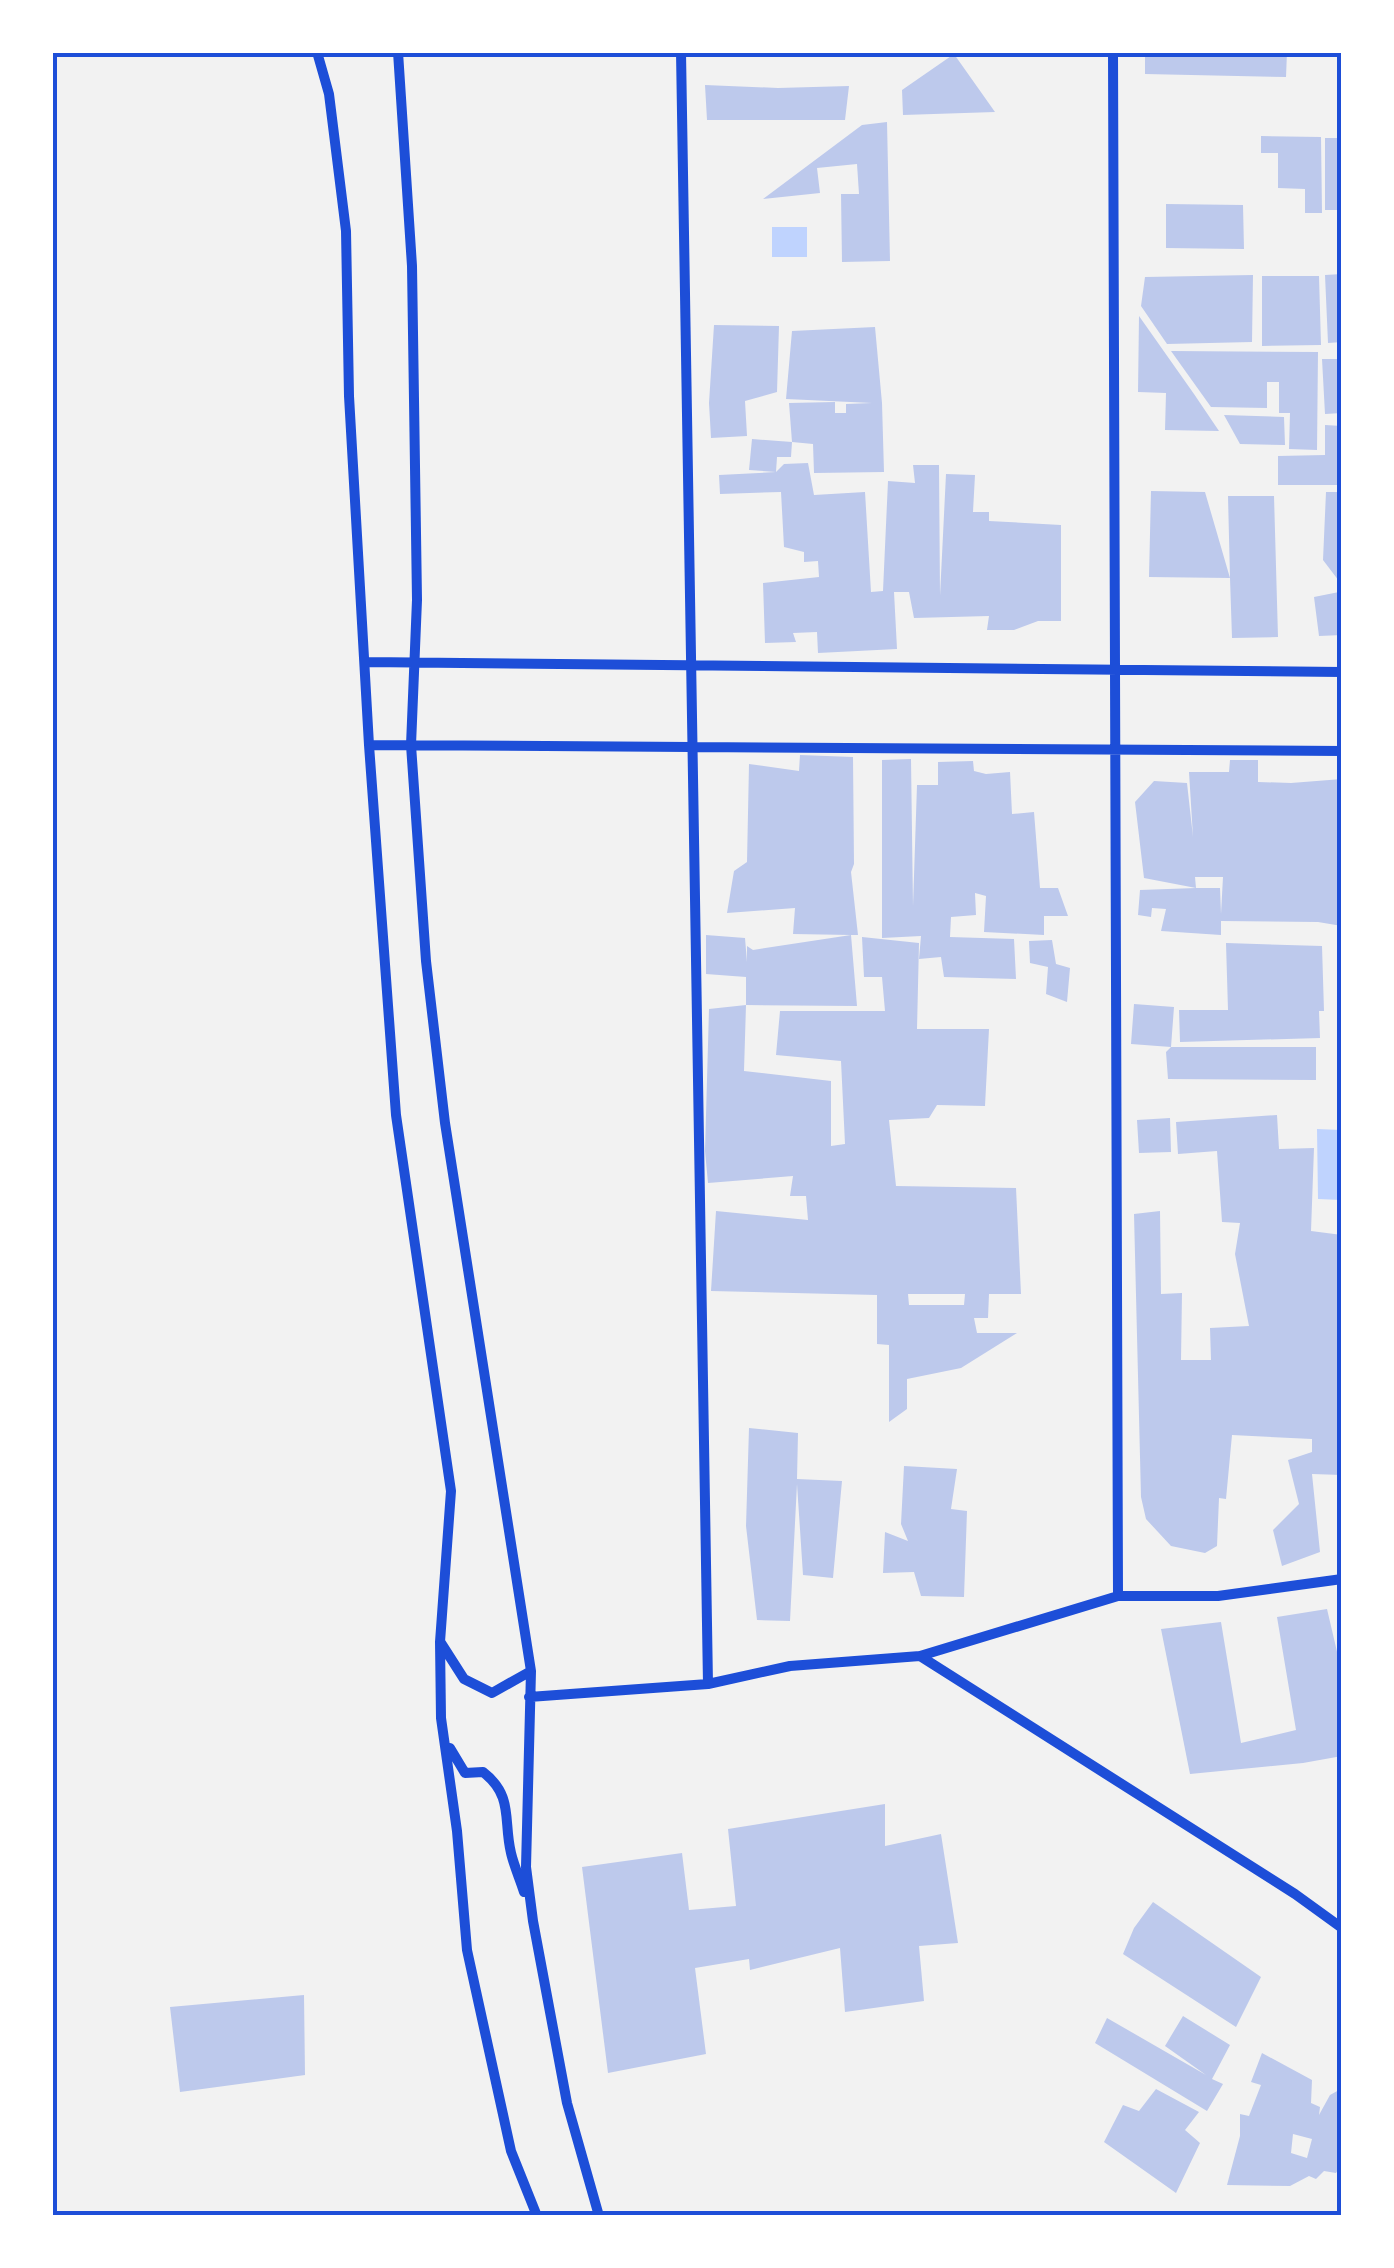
<svg xmlns="http://www.w3.org/2000/svg" width="1394" height="2268" font-family="Raleway,sans-serif">
<style>
.water{fill:#bfd3fe}
.building{fill:#bdc9ec;fill-rule:evenodd}
.lines{fill:none;stroke-linecap:round;stroke-linejoin:round}
.minor{stroke:#1d4ed8;stroke-width:10}
.neatline{fill:none;stroke:#1d4ed8;stroke-width:4}
</style>
<rect width="100%" height="100%" fill="#f2f2f2"/>
<path class="water" d="M772,227H807V257H772Z
M1317,1129L1341,1130V1200L1318,1199Z"/>
<path class="building" d="M1145,52H1287L1286,77L1145,74Z
M954,54L995,112L903,115L902,90Z
M705,85L778,88L849,86L845,120H707Z
M887,122L890,261L842,262L841,194H859L857,164L817,168L820,193L763,199L862,125Z
M1261,136L1321,137L1322,213H1305V189L1278,188V153H1261Z
M1325,138H1342V210H1325Z
M1166,204L1243,205L1244,249L1166,248Z
M1342,274V342L1328,343L1325,275Z
M1253,275L1252,342L1167,344L1141,306L1145,277Z
M1262,276H1319L1321,345L1262,346Z
M1139,316L1194,394L1219,431L1165,430L1166,393L1138,392Z
M714,325L779,326L777,392L745,401L747,436L711,438L709,403Z
M875,327L882,403L884,472L814,473L813,444L792,442L789,403L835,402V413H846V404L872,403L786,399L792,331Z
M1171,351L1318,352L1317,450L1289,449L1290,413H1279V382H1267V408L1211,407Z
M1322,359H1342V413L1325,414Z
M1224,415L1284,417L1285,445L1240,444Z
M1325,425L1342,426V485H1278V456L1325,455Z
M752,439L792,442L791,457H777L776,472L749,470Z
M808,463L814,495L865,492L871,592L883,591L888,481L915,483L913,465H939L940,596L946,474L975,475L973,512H989V521L1061,525V621H1038L1014,630H987L989,616L914,618L909,592H894L897,649L818,653L817,632L793,633L796,642L765,643L763,583L819,577L818,561L804,562V552L784,547L781,492L720,494L719,475L776,472L784,464Z
M1151,491L1205,492L1230,578L1228,496H1274L1278,637L1232,638L1230,578L1149,577Z
M1326,492H1342V585L1323,560Z
M1339,592L1342,635L1319,636L1314,597Z
M800,755L853,757L854,864L851,872L858,935H851L857,1006L746,1005L744,1071L831,1081V1146L845,1144L841,1061L776,1055L780,1011H885L882,977H864L862,937L919,943L917,1029H989L985,1106L937,1105L929,1118L889,1120L896,1186L1016,1188L1021,1294H989L988,1318H974L977,1333H1017L961,1368L907,1379V1409L889,1422V1345L877,1344V1295L711,1291L716,1211L808,1220L806,1196H790L793,1176L708,1183L705,1151L709,1009L746,1005V977L706,974V935L745,938L747,962V946L753,950L851,935L793,934L795,908L727,913L734,871L747,862L749,764L799,771ZM908,1294H965L964,1305H909Z
M911,759L913,906L917,785H938V762L973,761L974,771L986,774L1010,772L1012,814L1034,812L1040,888H1058L1068,916H1044V935L984,932L986,896L975,893L976,915L951,917L950,937L1014,939L1016,979L944,977L941,957L919,959L921,936L882,938V760Z
M1230,760H1258V782L1291,783L1342,779V926L1318,922L1221,921V935L1161,931L1166,909L1152,908L1151,917L1138,915L1140,890L1196,888L1144,878L1135,802L1154,781L1187,783L1193,837L1189,772H1229ZM1195,877H1223L1221,914L1220,888H1196Z
M1052,940L1056,964L1070,968L1067,1002L1046,994L1048,967L1030,963L1029,941Z
M1226,943L1322,946L1324,1011H1319L1320,1038L1180,1042L1179,1010H1228Z
M1134,1004L1174,1007L1171,1047L1131,1044Z
M1171,1047H1316V1080L1168,1079L1166,1052Z
M1277,1115L1279,1149L1314,1148L1311,1231L1342,1235V1475L1312,1474L1320,1552L1282,1566L1273,1530L1299,1504L1288,1460L1312,1452V1439L1232,1435L1226,1499L1219,1498L1217,1546L1205,1553L1171,1546L1146,1519L1141,1497L1134,1214L1160,1211L1161,1294L1182,1293L1181,1360H1211L1210,1328L1249,1326L1235,1254L1240,1223L1222,1222L1217,1151L1178,1154L1176,1122Z
M1170,1118L1171,1152L1139,1153L1137,1120Z
M749,1428L798,1433L797,1479L842,1481L833,1578L803,1575L797,1484L790,1621L757,1620L746,1526Z
M904,1466L957,1469L951,1509L967,1511L964,1597L921,1596L914,1572L883,1573L885,1532L908,1541L901,1524Z
M1327,1609L1342,1673V1756L1303,1763L1190,1774L1161,1629L1221,1622L1241,1743L1296,1730L1277,1617Z
M885,1804V1846L941,1834L958,1943L919,1946L924,2001L845,2012L840,1948L750,1970L749,1959L695,1968L706,2054L608,2073L582,1867L682,1853L689,1910L736,1906L728,1829Z
M1153,1902L1261,1977L1236,2027L1123,1954L1134,1928Z
M304,1995L305,2075L180,2092L170,2007Z
M1183,2016L1230,2045L1212,2079L1223,2084L1207,2111L1095,2043L1107,2018L1206,2075L1165,2046Z
M1262,2053L1312,2080L1311,2103L1320,2107L1319,2115L1330,2095L1339,2090L1342,2092V2163L1336,2173L1324,2171L1316,2179L1309,2176L1290,2186L1227,2185L1240,2136V2114L1249,2116L1261,2085L1251,2082ZM1293,2134L1312,2139L1307,2158L1291,2153Z
M1156,2089L1199,2112L1185,2130L1200,2143L1176,2193L1104,2142L1123,2105L1139,2111Z"/>
<g class="lines">
<path class="minor" d="M317,52L329,94L346,231L349,396L369,745L396,1115L451,1491L440,1642L441,1718L457,1831L467,1950L511,2151L537,2216
M398,52L412,266L417,600L411,745L426,961L445,1123L531,1671L526,1867L533,1921L567,2103L599,2216
M681,52L708,1684
M1113,52L1118,1596
M366,662L1342,672
M369,745L1342,751
M441,1643L464,1679L492,1693L531,1671
M920,1656L1295,1894L1342,1928
M529,1697L708,1684L790,1666L920,1656L1118,1596H1218L1342,1579
M450,1748L465,1773L483,1772C514,1796 503,1820 511,1853C514,1866 520,1879 524,1892"/>
</g>
<rect width="1394" height="2268" fill="none" stroke="#ffffff" stroke-width="110"/>
<rect x="55" y="55" width="1284" height="2158" class="neatline"/>
</svg>
